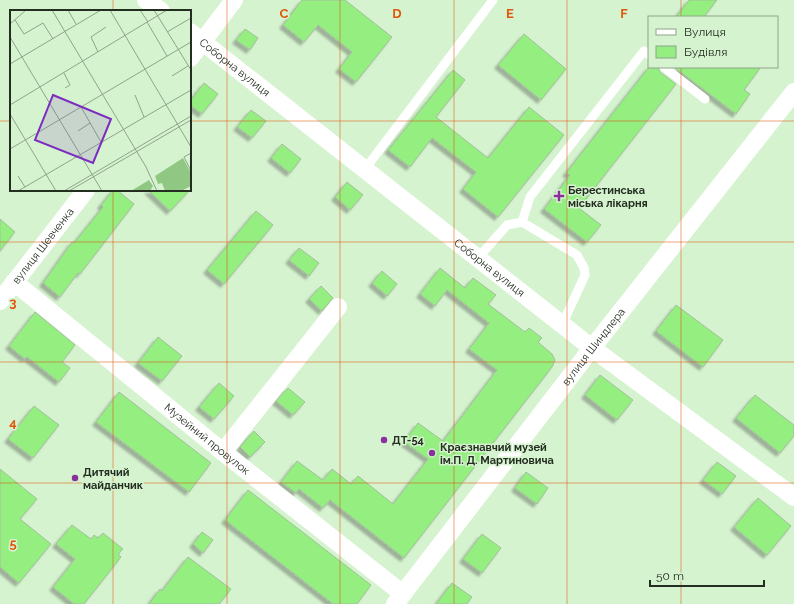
<svg xmlns="http://www.w3.org/2000/svg" width="794" height="604" font-family="Raleway,sans-serif">
<style>
.building{fill:#94ee80;stroke:#a3be9d;filter:url(#shadow)}
.lines{fill:none;stroke-linecap:round;stroke-linejoin:round}
.lane{stroke:#fff;stroke-width:9}
.street{stroke:#fff;stroke-width:18}
.grid{fill:none;stroke:#de570d;stroke-width:1;stroke-opacity:0.55}
.poi-dot{fill:#89309c;stroke:#d6f3d0;stroke-width:1.5}
.labels{text-anchor:middle;stroke-width:3;stroke-linejoin:round;paint-order:stroke}
.street-label{font-size:11px;fill:#232d20;stroke:#d6f3d0}
.poi-label{font-size:11px;font-weight:bold;fill:#232d20;stroke:#d6f3d0;text-anchor:start}
.inset-road{fill:none;stroke:#8ea48a;stroke-width:1}
.view{fill:#7b2cbf;fill-opacity:0.15;stroke:#7b2cbf;stroke-width:2}
.inset-edge{fill:none;stroke:#232d20;stroke-width:2}
.grid-label{font-size:13px;text-anchor:middle;font-weight:bold;fill:#de570d;stroke:#d6f3d0;stroke-width:3;stroke-linejoin:round;paint-order:stroke}
</style>
<defs>
<filter id="shadow"><feDropShadow dx="-3.5" dy="3.5" stdDeviation="1" flood-color="#0004"/></filter>
</defs>
<rect width="100%" height="100%" fill="#d6f3d0"/>
<path class="building" d="M302,0H345L392,37L356,82L339,69L352,52L318,25L304,42L283,25Z
M689,0H717L704,17H676Z
M245,29L258,38L250,50L236,40Z
M524,34L566,69L541,100L498,65Z
M649,67H658L660,72L676,84L579,208L601,225L587,242L544,209L570,175L566,173Z
M674,67H761L744,90L750,94L736,114Z
M453,70L465,80L436,117L488,158L529,107L564,135L498,217L463,189L476,172L432,138L410,167L388,150Z
M204,83L218,94L202,114L190,105V101Z
M251,110L266,121L252,138L237,127Z
M282,144L301,159L290,173L271,158Z
M347,182L363,195L350,210L335,197Z
M113,190H117L134,204L80,274L78,273L60,297L43,283L72,242L74,243L103,207L101,205Z
M148,190H190L170,211Z
M256,211L273,225L224,284L207,270Z
M0,219L15,232L0,251Z
M299,248L319,263L309,276L289,260Z
M440,268L465,288L473,278L496,295L488,304L525,332L529,328L542,338L538,342L552,354L555,360L552,367L404,558L330,500L323,508L299,489L296,493L281,482L297,461L323,480L332,469L351,484L358,476L393,504L428,459L404,442L418,423L443,441L497,370L469,349L489,323L447,290L435,306L420,294Z
M382,271L397,284L387,296L372,283Z
M321,286L333,298L322,311L309,299Z
M676,305L723,340L703,367L656,331Z
M35,312L75,345L62,362L70,368L59,382L27,357L25,359L9,346Z
M158,337L182,356L162,381L138,363Z
M600,375L633,400L617,420L585,395Z
M219,383L234,396L214,419L199,407Z
M288,388L305,402L293,415L276,401Z
M119,392L211,463L189,492L96,422Z
M755,395L794,425V436L780,453L736,418Z
M34,406L59,425L33,458L8,439Z
M254,431L265,442L250,457L240,447Z
M717,462L736,476L722,494L703,480Z
M0,469L37,499L20,519L51,544L19,583L0,567Z
M526,472L548,488L537,504L515,488Z
M248,490L371,585L357,604H333L225,520Z
M758,498L791,526L767,555L734,527Z
M72,525L91,539L94,535L98,538L103,533L123,549L118,554L121,557L84,604H74L53,587L75,559L56,544Z
M202,532L213,540L203,553L193,544Z
M482,534L501,548L482,573L463,559Z
M188,557L231,589L219,604H149L160,589L162,591Z
M452,583L472,597L467,604H436Z"/>
<g class="lines">
<path class="lane" d="M664,67L705,99
M365,169L493,0
M522,222L530,197L644,51L649,55
M478,258L507,225L522,222L577,255L584,268L585,275L562,325"/>
<g class="street">
<path d="M146,0L161,11"/>
<path id="s1" d="M190,32L592,348L794,497"/>
<path d="M190,58L234,0"/>
<path id="s2" d="M14,282L223,452L403,594"/>
<path id="s3" d="M0,301L86,190"/>
<path d="M223,452L338,307"/>
<path id="s4" d="M395,604L592,348L794,92"/>
</g>
</g>
<path class="grid" d="M113,0V11M227,0V604M340,0V604M454,0V604M567,0V604M681,0V17M681,67V604M0,121H11M190,121H794M113,190V604M0,242H794M0,362H794M0,483H794"/>
<g class="poi-dot">
<path d="M557 190h4v4h4v4h-4v4h-4v-4h-4v-4h4z"/>
<circle cx="384" cy="440" r="4"/>
<circle cx="432" cy="453" r="4"/>
<circle cx="75" cy="478" r="4"/>
</g>
<g class="labels">
<g class="street-label">
<text dy="4" stroke="none"><textPath href="#s1" startOffset="57">Соборна вулиця</textPath></text>
<text dy="4" stroke="none"><textPath href="#s3" startOffset="70">вулиця Шевченка</textPath></text>
<text dy="4" stroke="none"><textPath href="#s1" startOffset="381">Соборна вулиця</textPath></text>
<text dy="4" stroke="none"><textPath href="#s4" startOffset="325">вулиця Шиндлера</textPath></text>
<text dy="4" stroke="none"><textPath href="#s2" startOffset="249">Музейний провулок</textPath></text>
</g>
<g class="poi-label">
<text x="568" y="194">Берестинська<tspan x="568" dy="13">міська лікарня</tspan></text>
<text x="392" y="444">ДТ-54</text>
<text x="440" y="451">Краєзнавчий музей<tspan x="440" dy="13">ім.П. Д. Мартиновича</tspan></text>
<text x="83" y="476">Дитячий<tspan x="83" dy="13">майданчик</tspan></text>
</g>
</g>
<g transform="translate(10 10)">
<rect width="181" height="181" fill="#d6f3d0"/>
<path d="M173,148L181,163V176L171,181H155L152,173L148,174L145,166ZM139,170L143,176L140,181H121Z" fill="#90c883"/>
<path class="inset-road" d="M42,0L136,157L147,181M58,0L66,14M100,0L181,137M130,0L138,12M144,0L181,60M5,10L14,24L33,13L43,29M137,12L157,46M0,14L16,0M157,22L181,8M0,27L92,181M88,42L81,27L96,17M0,54L91,0M54,63L60,75L55,78M162,66L178,56M125,85L134,107M0,95L157,0M71,97L91,132M0,104L46,181M68,121L80,113M0,139L181,32M181,143L174,147L181,161M8,166L15,177M8,181L181,80M54,181L181,106M59,181L181,110"/>
<path class="view" d="M43,85L101,109L83,153L25,130Z"/>
<rect width="181" height="181" class="inset-edge"/>
</g>
<g class="grid-label">
<text x="284" y="18">C</text>
<text x="397" y="18">D</text>
<text x="510" y="18">E</text>
<text x="624" y="18">F</text>
<text x="13" y="307">3</text>
<text x="13" y="427">4</text>
<text x="13" y="548">5</text>
</g>
<rect x="648" y="16" width="130" height="52" fill="#d6f3d0" stroke="#8ea48a"/>
<rect x="656" y="29" width="20" height="6" fill="#ffffff" stroke="#8ea48a"/>
<text x="684" y="36" font-size="12" fill="#232d20">Вулиця</text>
<rect x="656" y="46" width="20" height="12" fill="#94ee80" stroke="#8ea48a"/>
<text x="684" y="56" font-size="12" fill="#232d20">Будівля</text>
<path d="M650 580v6h114v-6" fill="none" stroke="#232d20" stroke-width="2"/>
<text x="656" y="580" font-size="12" fill="#232d20" stroke="#d6f3d0" stroke-width="3" paint-order="stroke">50 m</text>
</svg>
